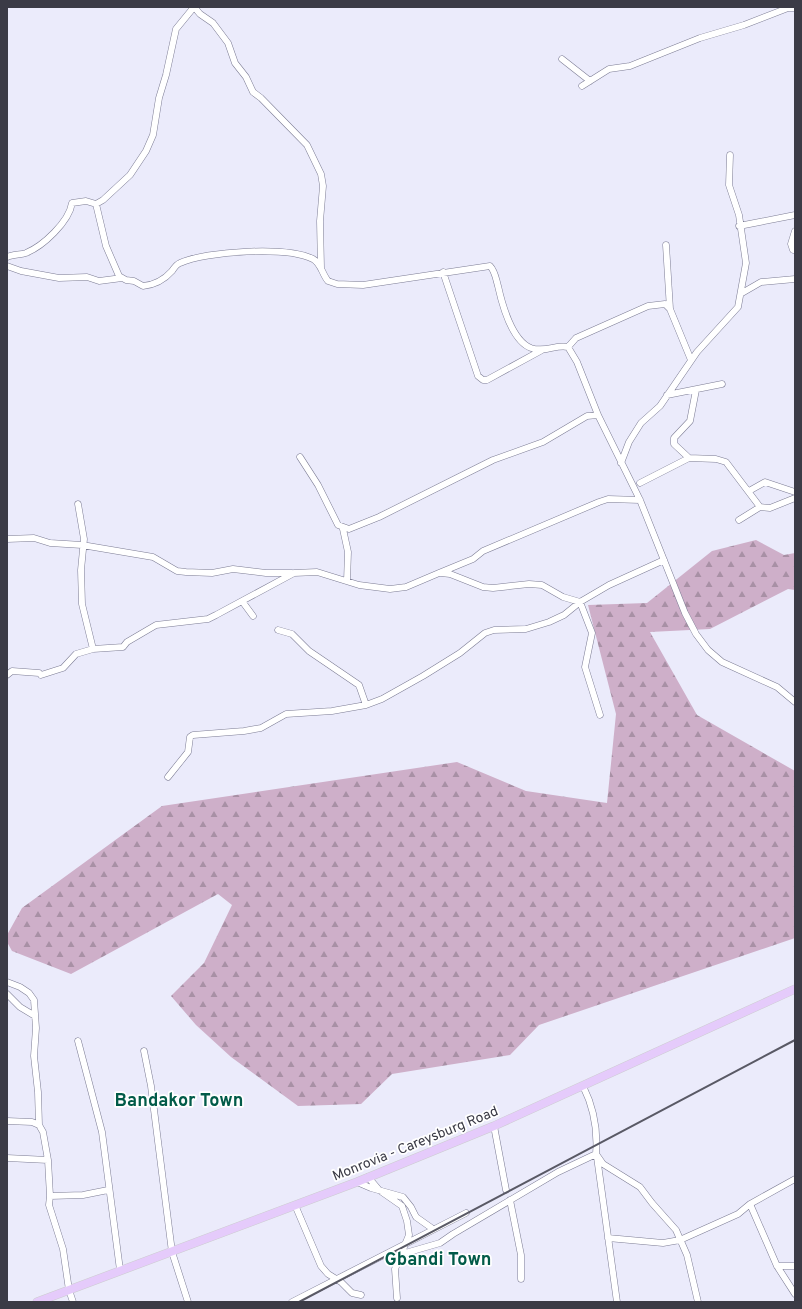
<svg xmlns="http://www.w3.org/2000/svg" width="802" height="1309" font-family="Overpass,sans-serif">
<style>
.forest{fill:url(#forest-firs)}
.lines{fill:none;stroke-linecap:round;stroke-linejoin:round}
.minor-casing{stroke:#7c7c94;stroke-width:7}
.major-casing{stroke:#cccccf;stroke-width:9}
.minor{stroke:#fff;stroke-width:6}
.major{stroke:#e5cbfb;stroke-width:8}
.rail{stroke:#595965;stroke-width:2}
.labels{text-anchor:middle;stroke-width:3.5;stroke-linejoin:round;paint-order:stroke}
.street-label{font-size:14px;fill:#3b3b46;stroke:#fff}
.district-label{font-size:18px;font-weight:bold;fill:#025b49;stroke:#fff}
</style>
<defs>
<pattern id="forest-firs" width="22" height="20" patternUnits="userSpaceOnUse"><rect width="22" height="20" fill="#ceafc9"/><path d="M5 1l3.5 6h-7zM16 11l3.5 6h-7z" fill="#a890a5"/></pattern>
</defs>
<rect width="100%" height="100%" fill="#ebebfb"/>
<path class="forest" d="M756,540L784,555L795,553V590L788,589L710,629L650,632L697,715L795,771V938L539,1025L510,1055L392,1074L361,1104L298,1106L231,1057L196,1025L171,996L204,963L232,905L218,894L71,974L12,951L7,942V935L22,908L162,806L457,762L526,791L607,803L616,714L588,605L647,603L712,551Z"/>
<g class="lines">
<defs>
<path id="minor" d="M194,7L200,14L213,23L228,43L235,63L246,77L253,92L261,98L307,145L321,174L323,186L320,221L321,268
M562,59L590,81
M582,86L609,69L630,66L700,38L744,25L788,8H795
M96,204L106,246L119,276L126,280L134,281L143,286C154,285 164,280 172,271C174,268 177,264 180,263C206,251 287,246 313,259C321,263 322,274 328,281L337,284L363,285L490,266C495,271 496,279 498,286C502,304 512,341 531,348C546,353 556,344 568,347L577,362L598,415L640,500L685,613L696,634L708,650L722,662L777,687L795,702
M739,226L795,215
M795,231L791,244L793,250H795
M666,245L670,309L691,360
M7,257C13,254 20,255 26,253C43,246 69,222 72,203L86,201L96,204L103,200L130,175L146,151L153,135L159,98L166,75L176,29L194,7
M7,266L21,271L59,278L87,277L99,281L122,278
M443,272L478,376L483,380H487L542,350
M742,293L761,282L795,279
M568,347L576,338L648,306L665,304L670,309
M696,390L690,421L674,438V444L689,458L716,459L726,462L760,507L770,508L795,498
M667,395L722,384
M300,457L318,485L338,525L349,529L379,517L493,460L543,442L587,416L598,415
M621,463L629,442L641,423L660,406L697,352L738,307L746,263L739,215L729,185L730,155
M640,483L689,458
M749,491L765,482L795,492
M78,504L84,539L81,570L82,604L93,649
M739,520L760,507
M343,529L348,552L347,581
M7,539L34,538L50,543L82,545L153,557L177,571L186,572L212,573L233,569L266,573H292
M441,573L450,574L483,587L493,588L529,584L542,585L563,597L580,602L592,633L585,667L600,715
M242,601L253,616
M278,630L292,634L309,651L359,685L366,705
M7,675L12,671L39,673
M41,675L63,668L76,654L93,649L123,647L127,642L156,625L208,619L216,615L294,573L317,572L359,585L390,589L406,587L439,573L473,559L483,551L599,502L608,499L640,500
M168,777L188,752L190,737L193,735L244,731L261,728L286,714L332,711L366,705L382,699L423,676L460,653L485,633L494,630L526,629L549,622L564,615L580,602L609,585L664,560
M7,982L20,987L29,993L34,1000L36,1028L34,1056L38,1092L39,1125
M7,994L20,1007L35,1016
M78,1041L102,1132L120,1270
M144,1051L151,1086L172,1252L188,1302
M7,1121L32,1122L39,1125L43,1132L48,1160L50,1196L49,1205L63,1249L69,1290L73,1302
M494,1126L506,1190
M596,1154L603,1164L640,1187L652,1203L676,1230L687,1255L698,1302
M597,1157L617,1302
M7,1158L48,1160
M368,1177L379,1190L402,1206L407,1221L409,1235L395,1269L397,1298
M357,1182L371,1188L403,1197L411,1207L416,1217L433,1229
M50,1196L83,1195L108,1190
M510,1200L521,1255V1279
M750,1204L777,1266L795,1294
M295,1205L321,1266L328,1274L341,1282L352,1293L361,1295
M608,1238L663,1243L680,1240L738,1214L750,1204L795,1179
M402,1254L440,1243L453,1234L558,1172L596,1154C598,1129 594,1108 583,1086
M777,1266H795
M292,1302L466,1213"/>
<path id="major" d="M37,1302L357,1182L494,1126L795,989"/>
</defs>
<use href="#minor" class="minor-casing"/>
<use href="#major" class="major-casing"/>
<use href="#minor" class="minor"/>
<use href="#major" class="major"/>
<path class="rail" d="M299,1302L795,1040"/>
</g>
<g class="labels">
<g class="street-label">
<text transform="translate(415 1143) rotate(-22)" y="5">Monrovia - Careysburg Road</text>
</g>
<g class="district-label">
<text x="179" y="1106">Bandakor Town</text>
<text x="438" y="1265">Gbandi Town</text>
</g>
</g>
<rect width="802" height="1309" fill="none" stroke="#3b3b46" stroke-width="16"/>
</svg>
